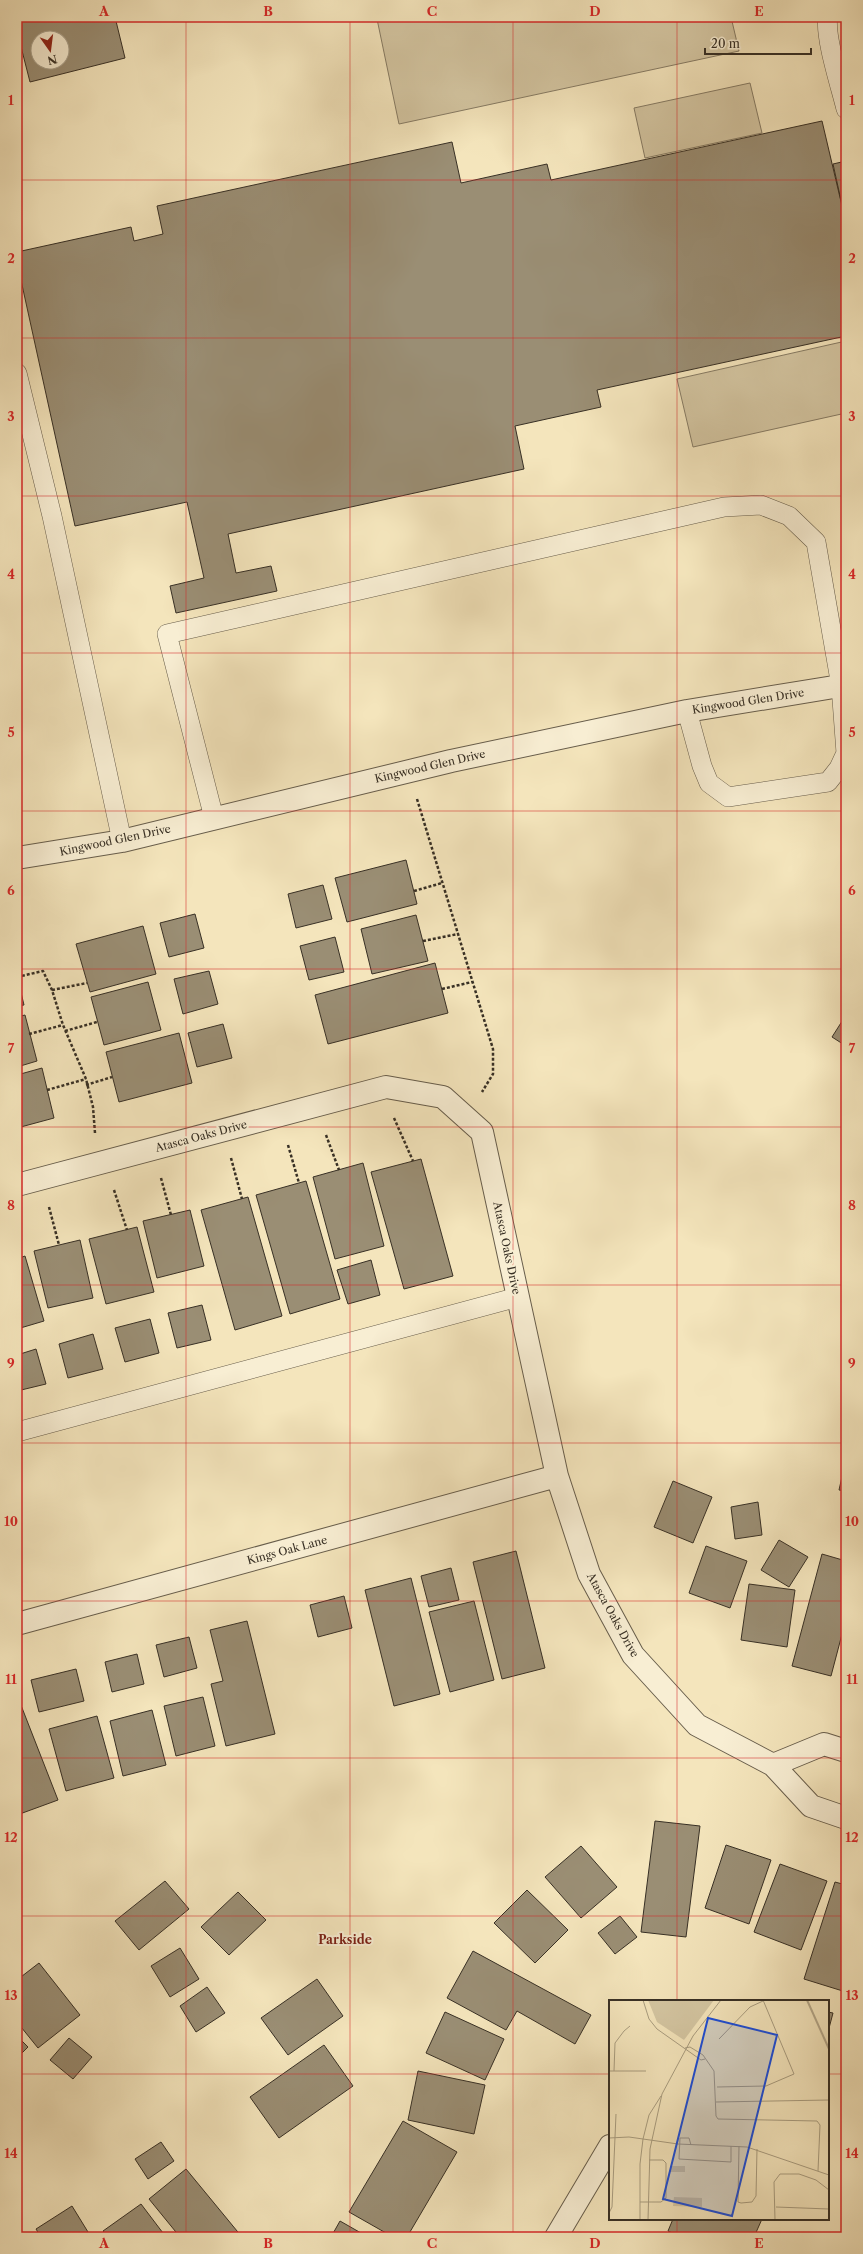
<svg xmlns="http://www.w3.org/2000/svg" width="863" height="2254" font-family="'Libre Caslon Text',serif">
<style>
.green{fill:#d4c6a2;stroke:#867b64}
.building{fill:#9a8e74;stroke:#383025;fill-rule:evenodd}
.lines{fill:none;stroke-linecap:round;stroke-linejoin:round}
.service-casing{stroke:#675d4b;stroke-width:20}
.minor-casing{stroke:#675d4b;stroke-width:24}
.path{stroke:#383025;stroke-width:2.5;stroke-dasharray:3 2;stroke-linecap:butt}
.service{stroke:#f8eed3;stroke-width:19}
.minor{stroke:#f8eed3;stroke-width:22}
.grid{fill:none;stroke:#d62828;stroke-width:1;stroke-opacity:0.55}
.labels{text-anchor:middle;stroke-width:4;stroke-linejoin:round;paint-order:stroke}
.street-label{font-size:11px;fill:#383025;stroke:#f8eed3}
.neighbourhood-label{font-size:12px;font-weight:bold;fill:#7a1f14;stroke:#f8eed3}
.inset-river{fill:none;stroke:#b4a789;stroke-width:2}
.inset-road{fill:none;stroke:#a99d80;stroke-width:1}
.view{fill:#1d4ed8;fill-opacity:0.15;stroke:#1d4ed8;stroke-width:2}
.inset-edge{fill:none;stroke:#383025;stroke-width:2}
.neatline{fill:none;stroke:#d62828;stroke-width:1.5}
.grid-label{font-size:13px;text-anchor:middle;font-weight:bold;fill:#d62828}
</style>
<rect width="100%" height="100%" fill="#f4e5bc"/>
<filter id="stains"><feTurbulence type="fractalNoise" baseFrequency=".005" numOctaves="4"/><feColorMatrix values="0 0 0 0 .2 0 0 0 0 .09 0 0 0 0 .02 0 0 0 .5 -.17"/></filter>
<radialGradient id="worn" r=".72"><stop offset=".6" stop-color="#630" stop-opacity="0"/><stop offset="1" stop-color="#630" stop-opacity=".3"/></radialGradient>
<path class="green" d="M385,17H731L739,51L399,124L377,19Z
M750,83L762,133L645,158L634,108Z
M846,341V413L693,447L677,379Z"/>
<path class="building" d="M17,17H115L125,58L30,82L17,31ZM38,38H62V62H38Z
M822,121L846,223V336L597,390L601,407L515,426L524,469L228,534L236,573L271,566L277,591L176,613L170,586L204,578L187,502L75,526L17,262V252L131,227L134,241L163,234L157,206L452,142L461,183L547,164L551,180Z
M846,161V223L833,164Z
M406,860L417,904L347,922L335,878Z
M323,885L332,919L296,928L288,894Z
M195,914L204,948L169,957L160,923Z
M416,915L428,961L372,974L361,929Z
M143,926L156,974L90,992L76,944Z
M335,937L344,972L309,980L300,946Z
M435,963L448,1013L328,1044L315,995Z
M209,971L218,1004L183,1014L174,979Z
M17,976L24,1005L17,1006Z
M148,982L161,1030L104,1045L91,997Z
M25,1015L37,1061L17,1067V1017Z
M846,1015V1046L832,1037Z
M223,1024L232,1058L197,1067L188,1033Z
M179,1033L192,1083L119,1102L106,1052Z
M42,1068L54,1118L17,1128V1075Z
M421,1159L453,1276L404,1289L371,1172Z
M363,1163L384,1246L335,1259L313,1177Z
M306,1181L340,1299L290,1314L256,1195Z
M248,1197L282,1316L235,1330L201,1210Z
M190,1210L204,1266L157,1278L143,1221Z
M137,1227L154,1292L106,1304L89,1239Z
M80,1240L93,1298L48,1308L34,1251Z
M25,1256L44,1321L17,1329V1259Z
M371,1260L380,1295L348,1304L337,1270Z
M202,1305L211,1340L177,1348L168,1313Z
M150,1319L159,1353L125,1362L115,1328Z
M93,1334L103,1369L68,1378L59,1344Z
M36,1349L46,1384L17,1391V1355Z
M846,1459V1491L839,1490Z
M673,1481L712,1497L693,1543L654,1527Z
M758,1502L762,1535L735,1539L731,1507Z
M779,1540L808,1557L789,1587L761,1570Z
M706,1546L747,1561L730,1608L689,1593Z
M516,1551L545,1668L502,1679L473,1562Z
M822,1554L846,1561V1619L831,1676L792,1666Z
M451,1568L459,1600L429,1607L421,1576Z
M411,1578L440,1694L394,1706L365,1590Z
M749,1584L795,1590L787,1647L741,1640Z
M344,1596L352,1628L318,1637L310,1605Z
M474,1601L494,1680L450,1692L429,1612Z
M247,1621L275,1734L226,1746L211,1684L223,1681L210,1630Z
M189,1637L197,1668L164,1677L156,1645Z
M137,1654L144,1684L112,1692L105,1662Z
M76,1669L84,1701L39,1712L31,1680Z
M17,1695L58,1800L17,1815Z
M203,1697L215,1746L176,1756L164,1706Z
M152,1710L166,1765L123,1776L110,1721Z
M97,1716L114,1778L66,1791L49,1729Z
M655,1821L700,1826L686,1937L641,1932Z
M726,1845L771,1860L749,1924L705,1908Z
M581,1846L617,1887L581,1918L545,1877Z
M780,1864L827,1881L801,1950L754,1932Z
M165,1881L189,1909L139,1950L115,1921Z
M835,1882L846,1885V1992L804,1979Z
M527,1890L568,1930L535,1963L494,1923Z
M238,1892L266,1920L229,1955L201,1927Z
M620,1916L637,1937L615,1954L598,1933Z
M180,1948L199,1979L170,1997L151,1966Z
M473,1951L591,2015L575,2044L517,2011L506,2030L447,1998Z
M39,1963L80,2015L38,2048L17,2022V1980Z
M317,1979L343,2016L288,2055L261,2018Z
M207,1987L225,2013L196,2032L180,2006Z
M445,2012L504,2039L485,2080L426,2053Z
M828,2012L833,2013L828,2032Z
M17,2036L28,2047L17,2058Z
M69,2038L92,2057L73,2079L50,2060Z
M324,2045L353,2086L279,2138L250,2097Z
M418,2071L485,2085L474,2134L408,2120Z
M403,2121L457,2152L407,2237H393L349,2212Z
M161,2142L174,2161L148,2179L135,2159Z
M186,2169L242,2237H180L149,2199Z
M141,2204L166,2237H108L103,2231Z
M72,2206L88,2232L81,2237H41L36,2229Z
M673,2219H762L754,2237H681L668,2231Z
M340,2221L368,2237H331Z"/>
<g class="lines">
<defs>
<path id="service" d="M828,17C824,36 841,88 846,109
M17,373L52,516L122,841
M214,818L167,634L724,507L761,505L789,516L816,542L841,686L846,753L839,768L828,782L728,797L709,783L702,766L687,711
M17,1432L518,1297"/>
<path id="minor" d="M17,858L122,841L451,761L687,711L846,685
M17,1185L386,1087L443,1097L482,1132L557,1476L589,1574L633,1655L697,1725L773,1765L811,1806L846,1818
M17,1624L557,1476
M773,1765L824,1744L846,1751
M556,2237L610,2146"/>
</defs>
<use href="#service" class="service-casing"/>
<use href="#minor" class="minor-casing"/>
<path class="path" d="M312,17H323
M417,799L493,1049V1074L482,1092
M414,891L442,883
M423,941L458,934
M17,977L43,971L52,990L63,1025L86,1079L93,1107L95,1133
M442,989L472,982
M52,990L87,983
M65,1031L97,1022
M29,1034L63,1025
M86,1085L112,1077
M47,1090L86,1079
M394,1118L413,1161
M326,1135L339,1170
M288,1145L299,1183
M231,1158L242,1199
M161,1178L171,1215
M114,1190L127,1230
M49,1207L59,1245"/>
<use href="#service" class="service"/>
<use href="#minor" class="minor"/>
</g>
<path class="grid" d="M186,17V2237M350,17V2237M513,17V2237M677,17V2001M17,180H846M17,338H846M17,496H846M17,653H846M17,811H846M17,969H846M17,1127H846M17,1285H846M17,1443H846M17,1601H846M17,1758H846M17,1916H846M17,2074H610M828,2074H846M677,2219V2237"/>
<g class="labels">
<g class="street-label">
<text transform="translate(748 701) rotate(-9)" y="4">Kingwood Glen Drive</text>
<text transform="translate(430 766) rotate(-13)" y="4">Kingwood Glen Drive</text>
<text transform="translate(115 840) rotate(-12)" y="4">Kingwood Glen Drive</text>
<text transform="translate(201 1136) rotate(-15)" y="4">Atasca Oaks Drive</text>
<text transform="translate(507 1248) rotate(78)" y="4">Atasca Oaks Drive</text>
<text transform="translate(287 1550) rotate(-15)" y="4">Kings Oak Lane</text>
<text transform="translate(613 1615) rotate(61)" y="4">Atasca Oaks Drive</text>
</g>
<g class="neighbourhood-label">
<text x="345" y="1944">Parkside</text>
</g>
</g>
<g transform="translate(609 2000)">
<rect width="220" height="220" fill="#f4e5bc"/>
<path d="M39,0H105L75,40L48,22ZM61,166H76V172H61ZM65,197L93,198V207L64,206Z" fill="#d4c6a2"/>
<path class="inset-river" d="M198,0L220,49"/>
<path class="inset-road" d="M34,0L40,19L48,29L92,60L96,59M110,39L141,7L154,1M76,48L81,47L94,55L105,71L107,116L109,119L208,121L211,125L209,171M0,71H37M5,71L6,43L15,31L21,26M108,87L157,86L185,74L154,0M107,102L220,100M0,138L20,137L69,144L138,147L220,175M82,145L80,138H71L70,159L122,162V146M130,146L129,202L132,203L143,202L147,196L148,149M31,202H52L57,198V163L54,160H40M167,207L220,209M0,213L3,207L7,114M31,220V164L34,139L40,115L52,96M39,220L41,149L53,94L84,36L112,0M166,220L165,182L171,174H190L207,180L220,190"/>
<path class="view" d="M99,18L168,35L123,216L54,199Z"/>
<rect width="220" height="220" class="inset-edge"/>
</g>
<rect width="863" height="2254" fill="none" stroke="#f4e5bc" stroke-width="44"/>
<g transform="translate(50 50) rotate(166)"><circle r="19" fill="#f8eed3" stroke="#aba28d"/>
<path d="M0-3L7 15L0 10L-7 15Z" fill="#8f2418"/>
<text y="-6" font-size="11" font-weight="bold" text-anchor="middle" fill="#383025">N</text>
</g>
<path d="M705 48v6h106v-6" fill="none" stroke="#383025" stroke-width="2"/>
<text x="711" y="48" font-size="12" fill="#383025" stroke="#f8eed3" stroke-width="3" paint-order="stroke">20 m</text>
<rect x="22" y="22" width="819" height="2210" class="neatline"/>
<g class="grid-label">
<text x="104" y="16">A</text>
<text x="268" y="16">B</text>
<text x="432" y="16">C</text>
<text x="595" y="16">D</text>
<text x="759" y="16">E</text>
<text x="11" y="105">1</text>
<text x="852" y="105">1</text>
<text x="11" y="263">2</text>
<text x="852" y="263">2</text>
<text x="11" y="421">3</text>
<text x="852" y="421">3</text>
<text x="11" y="579">4</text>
<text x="852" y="579">4</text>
<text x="11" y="737">5</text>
<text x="852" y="737">5</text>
<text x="11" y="895">6</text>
<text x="852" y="895">6</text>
<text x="11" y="1053">7</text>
<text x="852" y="1053">7</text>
<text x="11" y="1210">8</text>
<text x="852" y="1210">8</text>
<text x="11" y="1368">9</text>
<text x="852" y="1368">9</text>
<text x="11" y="1526">10</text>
<text x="852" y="1526">10</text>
<text x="11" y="1684">11</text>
<text x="852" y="1684">11</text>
<text x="11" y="1842">12</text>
<text x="852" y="1842">12</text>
<text x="11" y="2000">13</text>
<text x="852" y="2000">13</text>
<text x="11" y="2158">14</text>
<text x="852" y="2158">14</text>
<text x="104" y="2248">A</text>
<text x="268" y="2248">B</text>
<text x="432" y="2248">C</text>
<text x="595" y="2248">D</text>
<text x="759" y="2248">E</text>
</g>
<rect width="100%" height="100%" filter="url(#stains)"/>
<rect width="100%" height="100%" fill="url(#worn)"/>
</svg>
